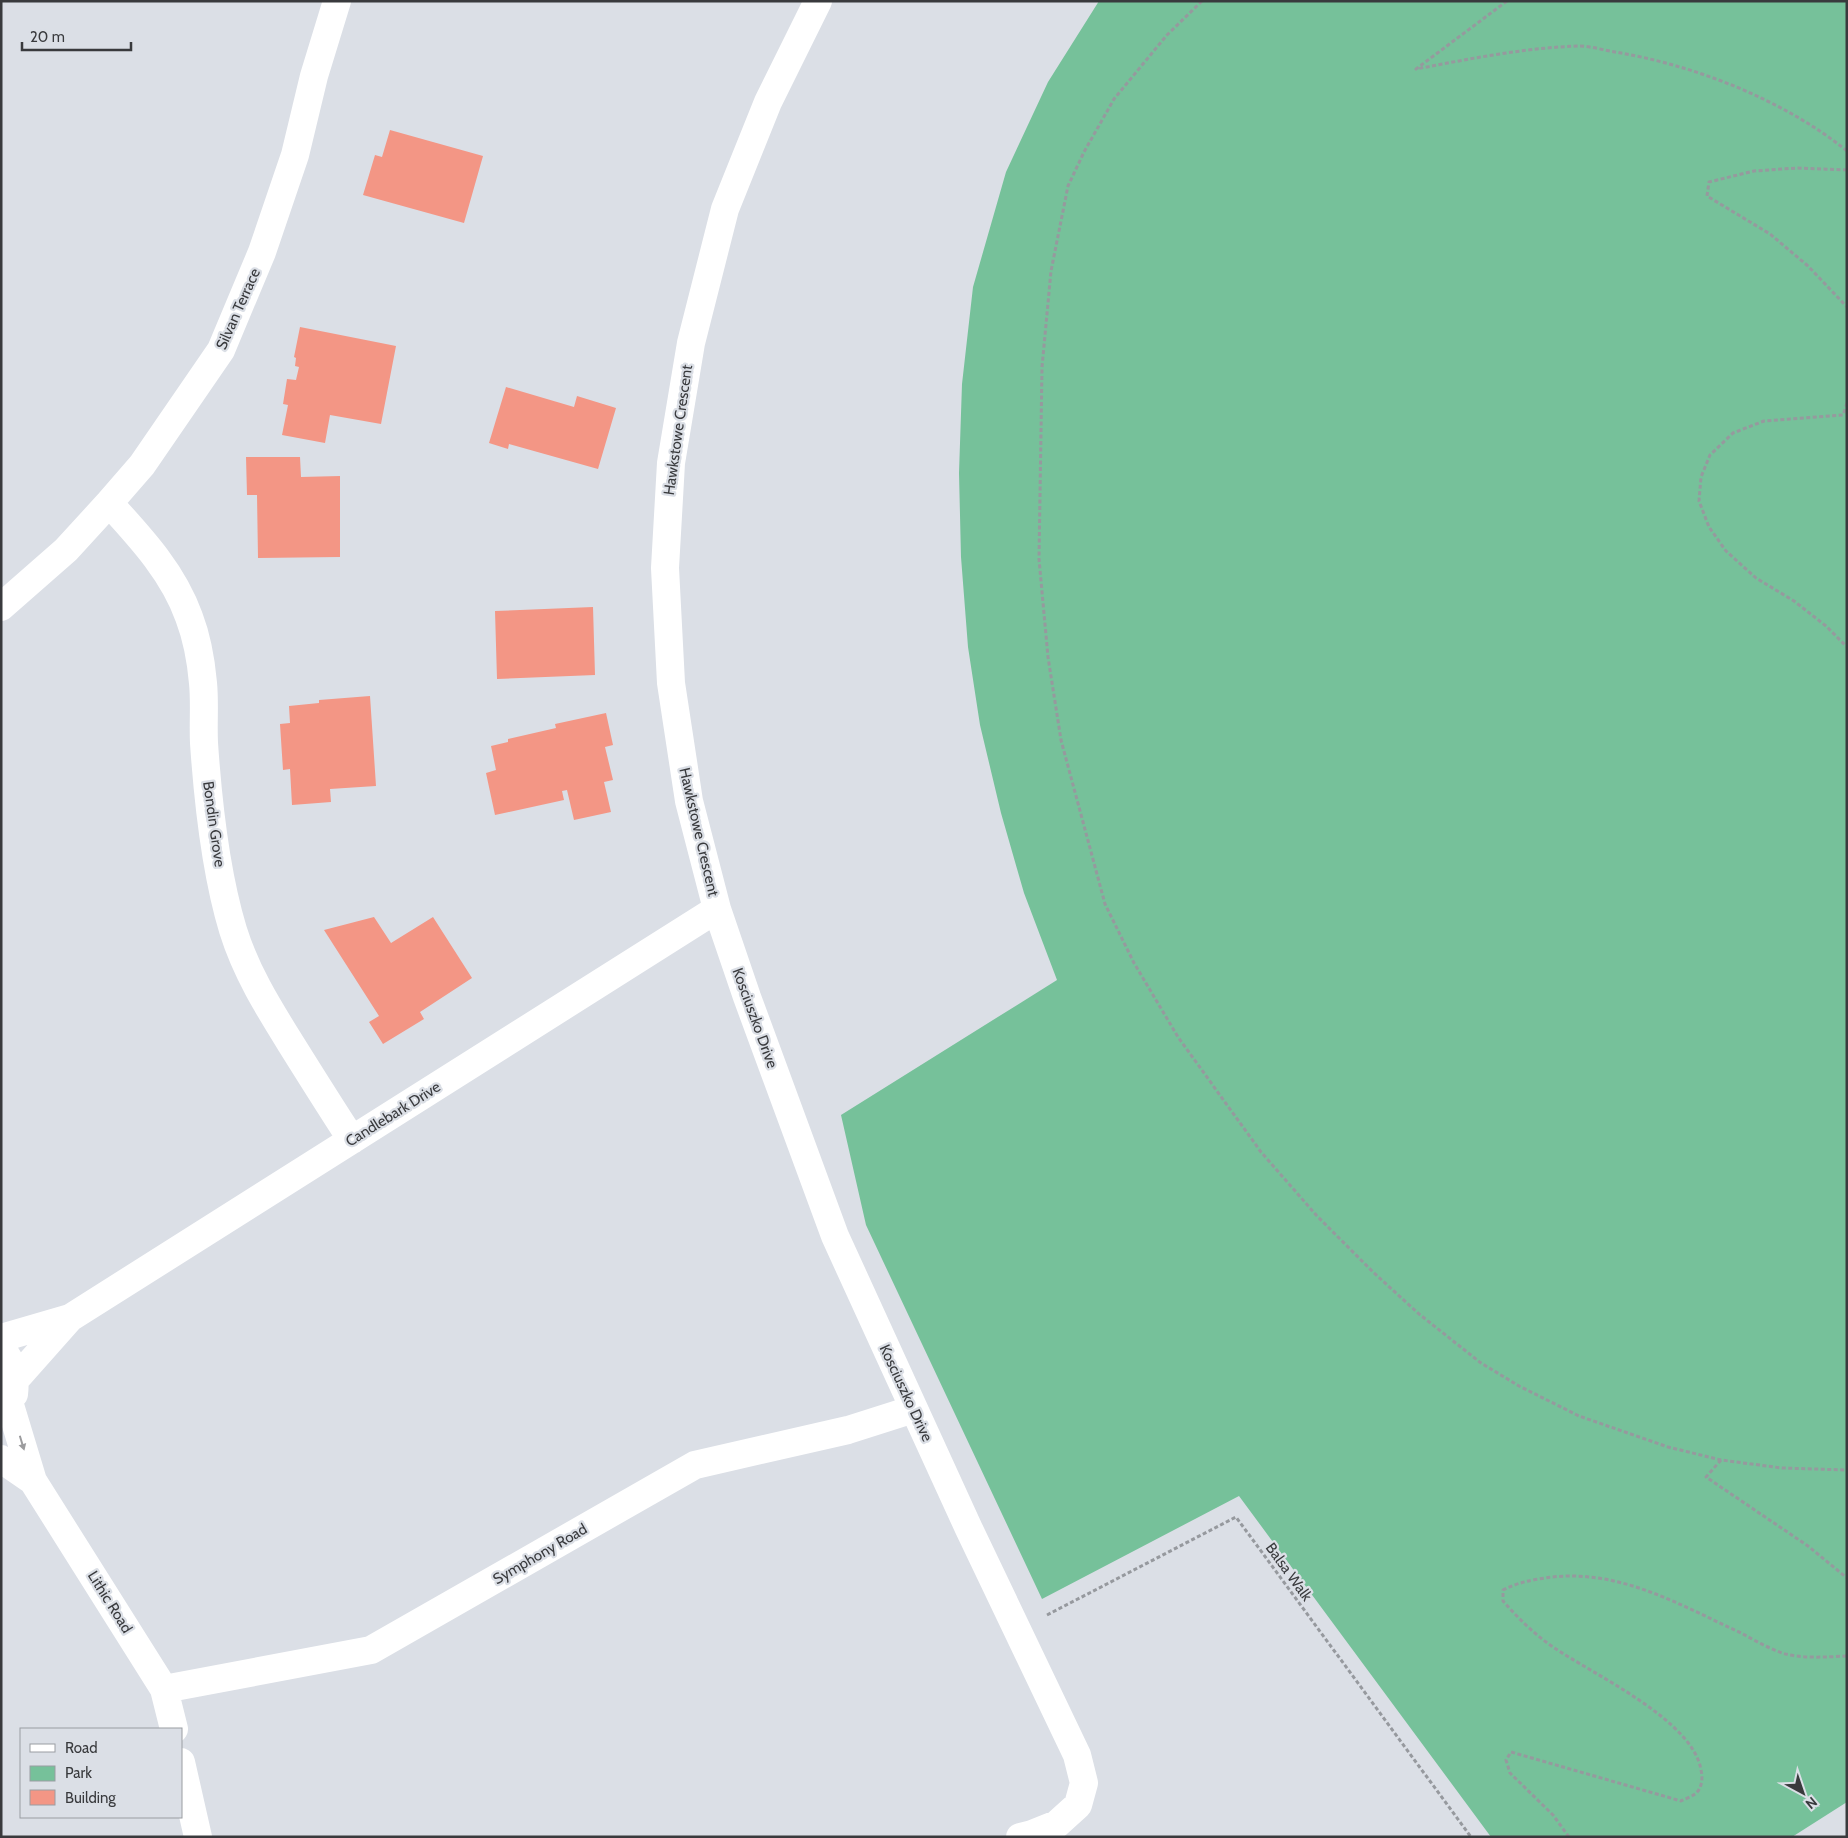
<svg xmlns="http://www.w3.org/2000/svg" width="1848" height="1838" font-family="Cabin,sans-serif">
<style>
.green{fill:#76c19a}
.building{fill:#f39685}
.lines{fill:none;stroke-linecap:round;stroke-linejoin:round}
.path{stroke:#96999e;stroke-width:3;stroke-dasharray:4 2.5;stroke-linecap:butt}
.minor{stroke:#fff;stroke-width:28}
.oneway{fill:#9c9c9e}
.labels{text-anchor:middle;stroke-width:4.5;stroke-linejoin:round;paint-order:stroke}
.street-label{font-size:15px;fill:#393a3d;stroke:#dbdfe6}
</style>
<rect width="100%" height="100%" fill="#dbdfe6"/>
<path class="green" d="M1099,1H1847V1802L1792,1837H1491L1239,1496L1042,1599L866,1225L841,1115L1057,980L1024,893L1001,813L980,725L968,647L961,557L959,473L962,384L973,287L1006,172L1048,82Z"/>
<path class="building" d="M390,130L483,156L464,223L363,195L375,155L382,157Z
M300,327L396,346L381,424L330,415L325,443L282,435L288,405L283,404L287,379L296,380L299,367L295,366L296,358L294,357Z
M506,387L574,407L577,396L616,408L598,469L509,444L508,449L489,443Z
M246,457H300L301,477L340,476V557L258,558L257,495H247Z
M593,607L595,675L497,679L495,611Z
M370,696L376,786L330,789L331,802L292,805L290,769L283,770L280,724L290,723L289,706L319,703V700Z
M606,713L613,745L605,747L613,780L604,782L611,812L574,820L567,790L562,791L564,800L495,815L486,773L496,770L491,746L508,742V739L556,728L555,724Z
M374,917L391,943L433,917L472,978L420,1012L424,1019L383,1044L369,1022L379,1016L324,930Z"/>
<g class="lines">
<path class="path" d="M1202,1L1167,35L1114,99L1084,152L1068,186L1051,271L1042,367L1039,559L1048,657L1061,740L1105,904L1134,963L1178,1037L1261,1152L1317,1216L1373,1272L1419,1314L1481,1363L1519,1386L1579,1416L1668,1447L1721,1460L1782,1468L1847,1470
M1507,1L1416,69C1469,59 1523,48 1578,46C1590,46 1603,50 1615,52C1694,65 1784,100 1847,151
M1847,170L1797,168L1754,171L1709,182L1707,196L1770,234L1808,266L1847,307
M1847,403L1843,415L1764,421L1733,433L1710,455L1701,477L1699,501L1709,527L1726,551L1756,578L1794,601L1826,626L1847,647
M1721,1460L1706,1477L1808,1546L1847,1578
M1047,1615L1236,1517L1471,1837
M1569,1837L1553,1815L1510,1773L1506,1760L1511,1752L1681,1801C1685,1799 1691,1797 1695,1794C1702,1789 1703,1778 1701,1770C1693,1720 1594,1675 1553,1647C1534,1634 1518,1618 1503,1601V1590C1515,1584 1526,1581 1539,1579C1613,1565 1676,1603 1741,1633C1754,1640 1768,1648 1782,1653C1801,1659 1827,1657 1847,1656"/>
<path class="minor" d="M818,1L768,102L725,209L691,343L671,463L665,568L671,683L689,801L717,909L747,997L835,1236L969,1529L1077,1755L1084,1783L1078,1805L1057,1824L1032,1834L1020,1837
M109,503C140,537 173,572 189,617C197,638 201,660 203,683C205,703 203,723 204,743C208,802 216,874 233,930C246,972 268,1007 291,1044C311,1076 331,1108 352,1140
M1,607L66,550L109,503L142,465L221,350L262,252L295,155L314,76L337,1
M1,1338L70,1318
M1,1349C13,1361 16,1377 14,1394
M15,1380L70,1318L717,909
M10,1405L33,1481L164,1689L174,1729
M1,1459L33,1481
M164,1689L371,1650L695,1465L848,1430L914,1409
M181,1762L198,1837"/>
</g>
<defs><path id="oneway-solid" d="M-6-.8H1V-3.2L6.5 0L1 3.2V.8H-6Z" transform="scale(1.25)"/></defs>
<use class="oneway" href="#oneway-solid" transform="translate(22 1443) rotate(73)"/>
<g class="labels">
<g class="street-label">
<text transform="translate(238 309) rotate(-66)" y="5">Silvan Terrace</text>
<text transform="translate(678 430) rotate(-82)" y="5">Hawkstowe Crescent</text>
<text transform="translate(214 824) rotate(82)" y="5">Bondin Grove</text>
<text transform="translate(699 832) rotate(77)" y="5">Hawkstowe Crescent</text>
<text transform="translate(755 1018) rotate(70)" y="5">Kosciuszko Drive</text>
<text transform="translate(393 1114) rotate(-32)" y="5">Candlebark Drive</text>
<text transform="translate(906 1393) rotate(65)" y="5">Kosciuszko Drive</text>
<text transform="translate(540 1554) rotate(-30)" y="5">Symphony Road</text>
<text transform="translate(1289 1572) rotate(54)" y="5">Balsa Walk</text>
<text transform="translate(110 1602) rotate(58)" y="5">Lithic Road</text>
</g>
</g>
<rect width="1848" height="1838" fill="none" stroke="#393a3d" stroke-width="5"/>
<rect x="20" y="1728" width="162" height="90" fill="#dbdfe6" stroke="#9a9da2"/>
<rect x="30" y="1744" width="25" height="8" fill="#ffffff" stroke="#9a9da2"/>
<text x="65" y="1753" font-size="15" fill="#393a3d">Road</text>
<rect x="30" y="1766" width="25" height="15" fill="#76c19a" stroke="#9a9da2"/>
<text x="65" y="1778" font-size="15" fill="#393a3d">Park</text>
<rect x="30" y="1790" width="25" height="15" fill="#f39685" stroke="#9a9da2"/>
<text x="65" y="1803" font-size="15" fill="#393a3d">Building</text>
<g transform="translate(1803 1793) rotate(140)" stroke="#dbdfe6" stroke-width="4" paint-order="stroke">
<path d="M0-4L9 19L0 12L-9 19Z" fill="#393a3d"/>
<text y="-8" font-size="14" font-weight="bold" text-anchor="middle" fill="#393a3d">N</text>
</g>
<path d="M22 42v8h109v-8" fill="none" stroke="#393a3d" stroke-width="2.5"/>
<text x="30" y="42" font-size="15" fill="#393a3d" stroke="#dbdfe6" stroke-width="4" paint-order="stroke">20 m</text>
</svg>
